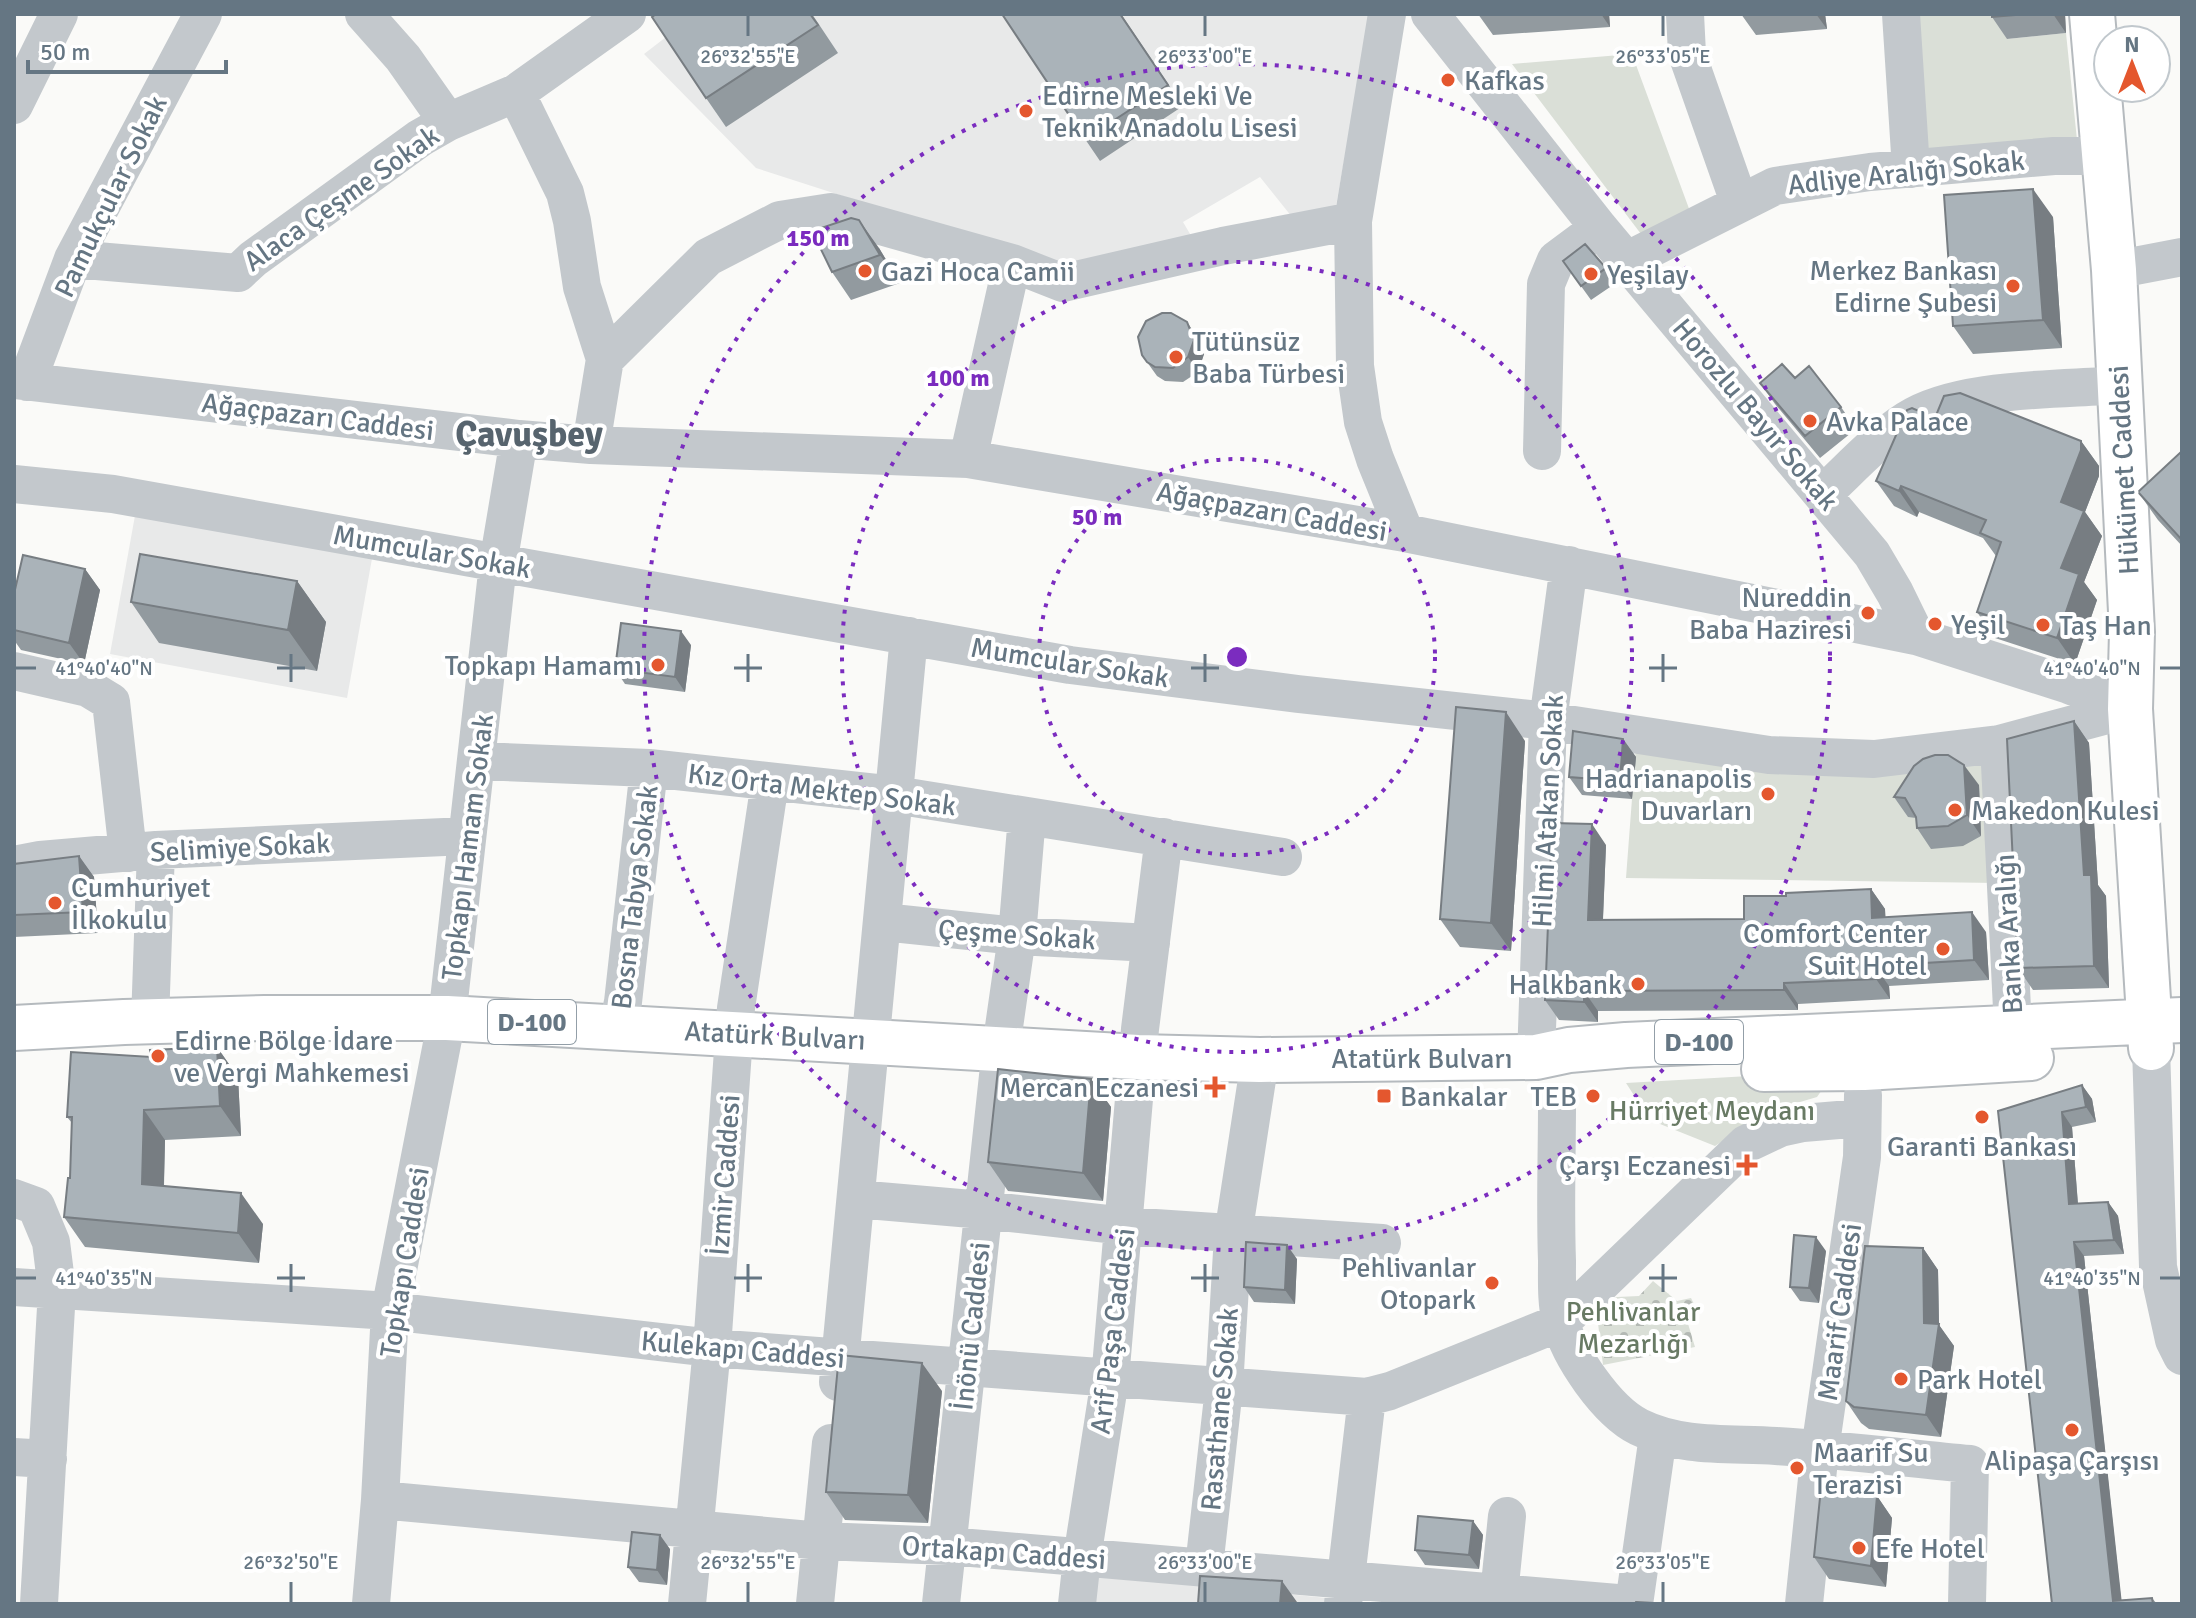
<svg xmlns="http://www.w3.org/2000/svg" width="2196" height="1618" font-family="Signika,sans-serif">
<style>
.built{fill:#e8e9e9}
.green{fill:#dadfd7}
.cemetery{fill:url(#cemetery-stones)}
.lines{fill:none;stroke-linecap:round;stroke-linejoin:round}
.major-casing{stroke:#b5babe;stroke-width:48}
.minor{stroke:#c3c8cc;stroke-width:38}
.major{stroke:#fff;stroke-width:44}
.wall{fill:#929a9f}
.shaded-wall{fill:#777d82}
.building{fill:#aab3b9;stroke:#777d82;stroke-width:2}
.ticks{fill:none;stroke:#657683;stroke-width:3}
.ring{fill:none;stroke:#7b2cbf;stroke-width:4;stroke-dasharray:4 8}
.poi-dot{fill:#e4572e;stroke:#fff;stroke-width:3}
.labels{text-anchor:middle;stroke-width:8;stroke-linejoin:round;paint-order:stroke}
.shield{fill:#fff;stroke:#939fa8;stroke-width:2}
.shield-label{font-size:26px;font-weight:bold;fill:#657683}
.poi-label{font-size:28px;fill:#657683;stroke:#fff;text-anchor:start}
.street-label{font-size:28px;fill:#657683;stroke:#fff}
.park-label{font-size:28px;fill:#687a64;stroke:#fff}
.district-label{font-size:36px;font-weight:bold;fill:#57646e;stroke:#fff}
.ticks-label{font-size:20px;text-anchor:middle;fill:#657683;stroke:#fff;stroke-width:8;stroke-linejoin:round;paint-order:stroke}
.centre{fill:#7b2cbf;stroke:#fff;stroke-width:4}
.ring-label{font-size:24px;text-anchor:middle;font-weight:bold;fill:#7b2cbf;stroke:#fff;stroke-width:8;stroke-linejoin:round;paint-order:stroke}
</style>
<defs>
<pattern id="cemetery-stones" width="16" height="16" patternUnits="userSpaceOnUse" patternTransform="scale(2)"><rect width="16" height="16" fill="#dadfd7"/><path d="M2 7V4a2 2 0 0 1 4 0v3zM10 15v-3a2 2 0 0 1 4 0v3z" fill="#b4b9b4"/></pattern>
</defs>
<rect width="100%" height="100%" fill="#fafaf8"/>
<path class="built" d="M696,14H1370L1336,206L1292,217L1260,177L1183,222L1193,239L1066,268L756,168L644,54Z
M136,510L373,553L347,698L110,654Z
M1094,1576L1327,1598V1604H1091Z"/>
<path class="green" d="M1912,14H2004L2007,39L2066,33L2077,140L1924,153Z
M1632,54L1691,214L1641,234L1512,64Z
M1636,746L1993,756L1998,883L1626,878Z
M1835,1071L1817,1097L1769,1111L1715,1146L1650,1120L1626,1083Z"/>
<path class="cemetery" d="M1653,1281L1677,1301L1691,1298L1698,1312L1686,1317L1695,1347L1603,1365L1595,1298L1639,1296Z"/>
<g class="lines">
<defs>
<path id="major" d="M2092,14L2114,270L2132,632L2130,709L2151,1048
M14,1028L124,1022L265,1018H447L1138,1057L1260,1060L1536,1057L1569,1050L1626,1045L2182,1020
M1764,1069L1864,1068L2031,1058"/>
</defs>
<use href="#major" class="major-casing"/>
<path class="minor" d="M364,14L403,58L448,122
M1387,14L1353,221L1355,366L1363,422L1375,459L1405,533
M1430,14L1599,228L1872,554L1895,593L1916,636
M1685,14L1687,54L1739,202
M1901,14L1911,169
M516,93L565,193L572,221L582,287L605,359
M14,105L59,14
M73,259L238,273L253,259L420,138L448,122L516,93L627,14
M1628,260L1775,186L1870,172L2054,156H2106
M2114,270L2182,257
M14,380L519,439L591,445L968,459L1405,533L1916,636L2069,685L2130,709
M27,382L73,259L203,14
M591,445L605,359L708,257L780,220L831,212L1012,263L1063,283L1223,246L1353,221
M1542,451L1546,284L1556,260L1599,228
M968,459L1012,263
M14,484L113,494L1070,665L1298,694L1548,721L1769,755L1874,759L1999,744L2130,709
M1823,494C1850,469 1876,440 1907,420C1957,387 2059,390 2119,385
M14,671L88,688L111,702L128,853
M1999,744L2013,1029
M478,761L649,768L895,795L1283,857
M14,865L40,860L156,850L467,836
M883,922L1017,936L1151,943
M150,1021L156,850
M618,1026L623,1002L649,768
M2151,1048L2158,1267L2174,1340L2182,1356
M1536,1057L1548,721L1569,565
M1557,1103C1557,1156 1555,1208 1557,1261C1557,1280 1556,1303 1561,1322C1569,1356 1607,1411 1639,1427C1681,1448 1731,1443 1776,1446C1841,1450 1906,1458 1970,1464L1967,1604
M14,1198L36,1206L51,1242L57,1290L39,1604
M856,1199L983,1210L1125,1226L1382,1243
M14,1287L390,1311L712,1348L1367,1397L1390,1391L1561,1322L1746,1144L1780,1128L1803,1123L1862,1118
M838,1382L909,636
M14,1457L48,1459
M380,1500L821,1541L948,1546L1629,1604
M1204,1567L1224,1388L1233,1235L1260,1060
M371,1604L380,1500L390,1311L447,1018L498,564L519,439
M687,1604L712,1348L736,1008L770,782
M815,1604L831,1443
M941,1604L1001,1048L1017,936L1027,816
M1077,1604L1082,1558L1110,1379L1140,1029L1164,837
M1343,1604L1367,1397
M1498,1604L1507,1516
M1634,1604L1658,1436
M1804,1604L1820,1450L1862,1157L1863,1095"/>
<use href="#major" class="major"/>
</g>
<path class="wall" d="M812,14L838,53L726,127L706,98Z
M1121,14L1183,106L1100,161L1085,139Z
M1478,14H1609L1610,27L1493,35Z
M1741,14H1825L1827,29L1756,35Z
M1992,14H2065L2066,33L2007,39L1992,17Z
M2053,217L2062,348L1973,354L1953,326Z
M879,248L900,283L851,300L832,272Z
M1563,261L1606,268L1616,283L1591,300Z
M1197,337L1204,354L1198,372L1183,382L1165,381L1157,376L1142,355Z
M1795,378L1841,407L1856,429L1820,458L1775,404L1760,383Z
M2081,441L2099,466V476L2085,512L2102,536L2084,582L2097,600L2075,664L1995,638L1977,612L1996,556L1983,538L1919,512L1917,517L1894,506L1876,481Z
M2182,451V546L2158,520L2138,492Z
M85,569L100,590L84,664L21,650L14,640V594Z
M297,581L326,622L317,671L159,643L131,602Z
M691,645L685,692L625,684L615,669Z
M2074,721L2089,743L2098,885L2106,896L2109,988L2033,990L2018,968Z
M1623,739L1636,757L1632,799L1582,795L1569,777Z
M1525,741L1511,951L1460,947L1440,919Z
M1979,785L1981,836L1963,846L1931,849L1917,828L1916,818L1908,817L1894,797Z
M1606,845L1603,920L1744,919L1786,896L1871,889L1885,909V917L1986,932L1989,980L1889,986L1890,999L1798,1004V1010L1598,1011V1022L1559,1020L1545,1000Z
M79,856L94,877L98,933L14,937V864Z
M217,1047L238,1077L241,1136L165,1140L164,1186L263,1224L259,1263L85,1247L64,1217L70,1178L72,1123L67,1117Z
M1091,1079L1111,1107L1103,1201L1008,1191L988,1162Z
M2082,1085L2092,1099L2096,1122L2072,1127L2078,1204L2108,1202L2118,1216L2124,1254L2084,1256L2121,1600L2152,1598L2157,1604H2052L1998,1111Z
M1923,1248L1938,1270L1939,1325L1954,1346L1941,1437L1869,1429L1861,1423L1846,1401Z
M1826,1251L1819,1303L1800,1301L1790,1287Z
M1297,1259L1295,1304L1254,1302L1244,1287Z
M942,1391L928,1523L845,1520L826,1492Z
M1877,1496L1892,1518L1886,1587L1829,1579L1814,1557Z
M1473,1521L1483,1535L1479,1569L1425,1565L1415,1550Z
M670,1549L667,1585L639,1582L628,1567Z"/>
<path class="shaded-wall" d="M1601,14H1609L1610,27Z
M1816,14H1825L1827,29Z
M2053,14H2065L2066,33Z
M2033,189L2053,217L2062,348L2043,320Z
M859,220L879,248L900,283L880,255Z
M1187,322L1197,337L1204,354L1198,372L1188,357Z
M2081,441L2099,466V476L2085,512L2102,536L2084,582L2097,600L2075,664L2057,638L2061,568V502Z
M1901,486L1919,512L1917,517L1899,491Z
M85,569L100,590L84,664L69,643Z
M297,581L326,622L317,671L288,630Z
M681,631L691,645L685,692L675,677Z
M1506,712L1525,741L1511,951L1491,923Z
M2074,721L2089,743L2098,885L2106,896L2109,988L2094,966L2084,875Z
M1623,739L1636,757L1632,799L1620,781Z
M1964,765L1979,785L1981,836L1967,815Z
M1592,824L1606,845L1602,940L1588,920Z
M79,856L94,877L98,933L83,912Z
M1871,889L1885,909L1887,938L1872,918Z
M1972,912L1986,932L1989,980L1974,960Z
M1875,966L1889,986L1890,999L1876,979Z
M1784,983L1798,1004V1010L1784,990Z
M1584,991L1598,1011V1022L1584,1002Z
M217,1047L238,1077L241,1136L220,1106Z
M1091,1079L1111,1107L1103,1201L1083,1173Z
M2082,1085L2092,1099L2096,1122L2086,1107Z
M144,1110L165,1140L163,1215L142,1184Z
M2062,1112L2072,1127L2079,1219L2069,1204Z
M241,1193L263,1224L259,1263L238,1233Z
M2108,1202L2118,1216L2124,1254L2114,1240Z
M1816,1237L1826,1251L1819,1303L1809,1288Z
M2074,1242L2084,1256L2122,1604L2113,1601Z
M1287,1245L1297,1259L1295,1304L1285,1290Z
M1923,1248L1938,1270L1939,1325L1954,1346L1941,1437L1926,1415Z
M922,1363L942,1391L928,1523L908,1495Z
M1877,1496L1892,1518L1886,1587L1871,1566Z
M1473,1521L1483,1535L1479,1569L1469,1555Z
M660,1535L670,1549L667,1585L657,1570Z
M1282,1581L1297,1602V1604H1280Z"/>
<path class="building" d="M656,14H810L818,25L706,98L652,17Z
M1002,14H1120L1168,85L1085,139Z
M1992,14H2028L1992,17Z
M2033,189L2043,320L1953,326L1944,195Z
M851,218L859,220L880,255L832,272L812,231Z
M1585,244L1606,268L1581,286L1563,261Z
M1162,313H1171L1187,322L1194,340L1188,357L1173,368L1155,367L1147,362L1142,355L1138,337L1146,321Z
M1782,364L1795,378L1809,366L1841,407L1805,436L1760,383Z
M1960,393L2081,441V450L2061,502L2084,511L2061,568L2079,574L2057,638L1977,612L2001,542L1980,533L1986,520L1901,486L1899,491L1876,481L1907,410L1912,408L1935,418L1944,396Z
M2182,451V540L2138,492Z
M140,554L297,581L288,630L131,602Z
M23,555L85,569L69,643L14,630V594Z
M621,623L681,631L675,677L615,669Z
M1456,707L1506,712L1491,923L1440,919Z
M2074,721L2084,875H2091L2094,966L2018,968L2007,739Z
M1573,731L1623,739L1620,781L1569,777Z
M1935,755H1948L1964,765L1967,815L1948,826L1917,828L1916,817L1905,798L1894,797L1914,766L1923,759Z
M1552,823L1592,824L1588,920L1744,919V896H1786V893L1871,889L1872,918L1972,912L1974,960L1875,966L1876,979L1784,983V990L1584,991V1002L1545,1000Z
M79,856L83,912L14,915V864Z
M217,1047L220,1106L144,1110L142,1184L241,1193L238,1233L64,1217L68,1178H70L72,1117H67L71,1052L151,1057L150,1050Z
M998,1069L1091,1079L1083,1173L988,1162Z
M2082,1085L2086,1107L2062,1112L2069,1204L2108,1202L2114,1240L2074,1242L2113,1601L2152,1598L2153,1604H2052L1998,1111Z
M1794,1235L1816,1237L1809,1288L1790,1287Z
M1246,1242L1287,1245L1285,1290L1244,1287Z
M1865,1246L1923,1248L1924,1323L1939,1324L1926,1415L1854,1407L1846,1401Z
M839,1355L922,1363L908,1495L826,1492Z
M1821,1488L1877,1496L1871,1566L1814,1557Z
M1418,1516L1473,1521L1469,1555L1415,1550Z
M632,1532L660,1535L657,1570L628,1567Z
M1200,1576L1282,1581L1280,1604H1198Z
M1636,1602L1672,1604H1635Z"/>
<path class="ticks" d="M748,16V36M1205,16V36M1663,16V36M291,654V682M748,654V682M1205,654V682M1663,654V682M16,668H36M277,668H305M734,668H762M1191,668H1219M1649,668H1677M2160,668H2180M291,1264V1292M748,1264V1292M1205,1264V1292M1663,1264V1292M16,1278H36M277,1278H305M734,1278H762M1191,1278H1219M1649,1278H1677M2160,1278H2180M291,1582V1602M748,1582V1602M1205,1582V1602M1663,1582V1602"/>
<g class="ring">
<circle cx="1237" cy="657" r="198"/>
<circle cx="1237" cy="657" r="395"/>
<circle cx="1237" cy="657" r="593"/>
</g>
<g class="poi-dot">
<circle cx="1448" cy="80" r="8"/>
<circle cx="1026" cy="111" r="8"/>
<circle cx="865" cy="271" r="8"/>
<circle cx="1591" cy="274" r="8"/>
<circle cx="2013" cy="286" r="8"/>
<circle cx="1176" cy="357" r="8"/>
<circle cx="1810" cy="421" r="8"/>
<circle cx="1868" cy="613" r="8"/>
<circle cx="1935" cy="624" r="8"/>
<circle cx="2043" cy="625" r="8"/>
<circle cx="658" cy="665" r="8"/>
<circle cx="1768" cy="794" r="8"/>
<circle cx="1955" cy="810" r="8"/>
<circle cx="55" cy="903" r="8"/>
<circle cx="1943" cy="949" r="8"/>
<circle cx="1638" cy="984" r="8"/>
<circle cx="158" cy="1056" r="8"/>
<path d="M1211 1075h8v8h8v8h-8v8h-8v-8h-8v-8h8z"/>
<rect x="1376" y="1088" width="16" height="16" rx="4"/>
<circle cx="1593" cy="1096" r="8"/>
<circle cx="1982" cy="1117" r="8"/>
<path d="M1743 1153h8v8h8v8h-8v8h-8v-8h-8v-8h8z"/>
<circle cx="1492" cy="1283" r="8"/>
<circle cx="1901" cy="1379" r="8"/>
<circle cx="2072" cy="1430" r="8"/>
<circle cx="1797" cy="1468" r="8"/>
<circle cx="1859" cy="1548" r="8"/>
</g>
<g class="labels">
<g class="shield">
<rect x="488" y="1000" width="88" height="44" rx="6"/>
<rect x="1655" y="1020" width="88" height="44" rx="6"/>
</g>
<g class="shield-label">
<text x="532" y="1031">D-100</text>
<text x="1699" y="1051">D-100</text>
</g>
<g class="poi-label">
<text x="1464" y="90">Kafkas</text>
<text x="1042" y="105">Edirne Mesleki Ve<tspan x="1042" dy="32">Teknik Anadolu Lisesi</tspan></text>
<text x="1997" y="280" text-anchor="end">Merkez Bankası<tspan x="1997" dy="32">Edirne Şubesi</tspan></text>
<text x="881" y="281">Gazi Hoca Camii</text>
<text x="1607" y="284">Yeşilay</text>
<text x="1192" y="351">Tütünsüz<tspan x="1192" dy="32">Baba Türbesi</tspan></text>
<text x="1826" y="431">Avka Palace</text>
<text x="1852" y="607" text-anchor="end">Nureddin<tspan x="1852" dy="32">Baba Haziresi</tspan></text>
<text x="1951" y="634">Yeşil</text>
<text x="2059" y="635">Taş Han</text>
<text x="642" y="675" text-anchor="end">Topkapı Hamamı</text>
<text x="1752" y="788" text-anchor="end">Hadrianapolis<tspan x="1752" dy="32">Duvarları</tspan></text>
<text x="1971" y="820">Makedon Kulesi</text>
<text x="71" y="897">Cumhuriyet<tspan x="71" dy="32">İlkokulu</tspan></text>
<text x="1927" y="943" text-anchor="end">Comfort Center<tspan x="1927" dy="32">Suit Hotel</tspan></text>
<text x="1622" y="994" text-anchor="end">Halkbank</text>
<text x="174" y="1050">Edirne Bölge İdare<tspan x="174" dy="32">ve Vergi Mahkemesi</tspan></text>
<text x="1199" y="1097" text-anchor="end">Mercan Eczanesi</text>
<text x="1400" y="1106">Bankalar</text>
<text x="1577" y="1106" text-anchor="end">TEB</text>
<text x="1982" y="1156" text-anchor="middle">Garanti Bankası</text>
<text x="1731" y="1175" text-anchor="end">Çarşı Eczanesi</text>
<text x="1476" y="1277" text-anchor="end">Pehlivanlar<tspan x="1476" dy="32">Otopark</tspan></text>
<text x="1917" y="1389">Park Hotel</text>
<text x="1813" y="1462">Maarif Su<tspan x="1813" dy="32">Terazisi</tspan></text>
<text x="2072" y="1470" text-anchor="middle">Alipaşa Çarşısı</text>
<text x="1875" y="1558">Efe Hotel</text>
</g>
<g class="street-label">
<text transform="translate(1906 172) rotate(-6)" y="10">Adliye Aralığı Sokak</text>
<text transform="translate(110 196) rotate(-64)" y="10">Pamukçular Sokak</text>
<text transform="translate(341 198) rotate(-35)" y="10">Alaca Çeşme Sokak</text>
<text transform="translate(1756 414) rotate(50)" y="10">Horozlu Bayır Sokak</text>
<text transform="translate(318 416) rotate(7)" y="10">Ağaçpazarı Caddesi</text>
<text transform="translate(2123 470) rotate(-93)" y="10">Hükümet Caddesi</text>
<text transform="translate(1272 511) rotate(10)" y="10">Ağaçpazarı Caddesi</text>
<text transform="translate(432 551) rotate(10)" y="10">Mumcular Sokak</text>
<text transform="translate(1070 662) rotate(9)" y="10">Mumcular Sokak</text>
<text transform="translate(822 789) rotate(7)" y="10">Kız Orta Mektep Sokak</text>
<text transform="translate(1547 811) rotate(-87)" y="10">Hilmi Atakan Sokak</text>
<text transform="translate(240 847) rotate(-3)" y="10">Selimiye Sokak</text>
<text transform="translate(467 847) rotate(-83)" y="10">Topkapı Hamam Sokak</text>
<text transform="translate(634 897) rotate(-83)" y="10">Bosna Tabya Sokak</text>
<text transform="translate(1017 934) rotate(4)" y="10">Çeşme Sokak</text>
<text transform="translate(2008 934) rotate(-93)" y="10">Banka Aralığı</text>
<text transform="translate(775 1035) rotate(3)" y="10">Atatürk Bulvarı</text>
<text x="1422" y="1068">Atatürk Bulvarı</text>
<text transform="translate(724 1175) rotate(-86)" y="10">İzmir Caddesi</text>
<text transform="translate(404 1262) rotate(-81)" y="10">Topkapı Caddesi</text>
<text transform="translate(1839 1312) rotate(-82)" y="10">Maarif Caddesi</text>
<text transform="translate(971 1326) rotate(-84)" y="10">İnönü Caddesi</text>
<text transform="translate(1112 1331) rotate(-83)" y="10">Arif Paşa Caddesi</text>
<text transform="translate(743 1349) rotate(5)" y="10">Kulekapı Caddesi</text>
<text transform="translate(1219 1409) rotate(-85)" y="10">Rasathane Sokak</text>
<text transform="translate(1004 1552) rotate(4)" y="10">Ortakapı Caddesi</text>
</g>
<g class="park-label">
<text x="1712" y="1120">Hürriyet Meydanı</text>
<text x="1633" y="1321">Pehlivanlar<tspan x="1633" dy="32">Mezarlığı</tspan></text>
</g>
<g class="district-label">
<text x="529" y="446">Çavuşbey</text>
</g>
</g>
<g class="ticks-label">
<text x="748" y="63">26°32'55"E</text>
<text x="1205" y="63">26°33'00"E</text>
<text x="1663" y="63">26°33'05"E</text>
<text x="104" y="675">41°40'40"N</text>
<text x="2092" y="675">41°40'40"N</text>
<text x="104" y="1285">41°40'35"N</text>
<text x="2092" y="1285">41°40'35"N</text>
<text x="291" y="1569">26°32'50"E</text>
<text x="748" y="1569">26°32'55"E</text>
<text x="1205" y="1569">26°33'00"E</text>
<text x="1663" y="1569">26°33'05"E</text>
</g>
<circle cx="1237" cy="657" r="12" class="centre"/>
<g class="ring-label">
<text x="818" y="246">150 m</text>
<text x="958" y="386">100 m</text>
<text x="1097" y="525">50 m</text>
</g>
<rect width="2196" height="1618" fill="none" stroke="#657683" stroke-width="32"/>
<g transform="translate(2132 64)"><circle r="38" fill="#ffffff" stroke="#c1c8cd" stroke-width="2"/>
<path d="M0-6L14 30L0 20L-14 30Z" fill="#e4572e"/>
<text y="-12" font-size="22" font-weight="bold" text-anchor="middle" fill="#657683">N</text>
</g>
<path d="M28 60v12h198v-12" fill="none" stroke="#657683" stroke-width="4"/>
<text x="40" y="60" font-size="24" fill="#657683" stroke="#ffffff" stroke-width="6" paint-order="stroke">50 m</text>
</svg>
